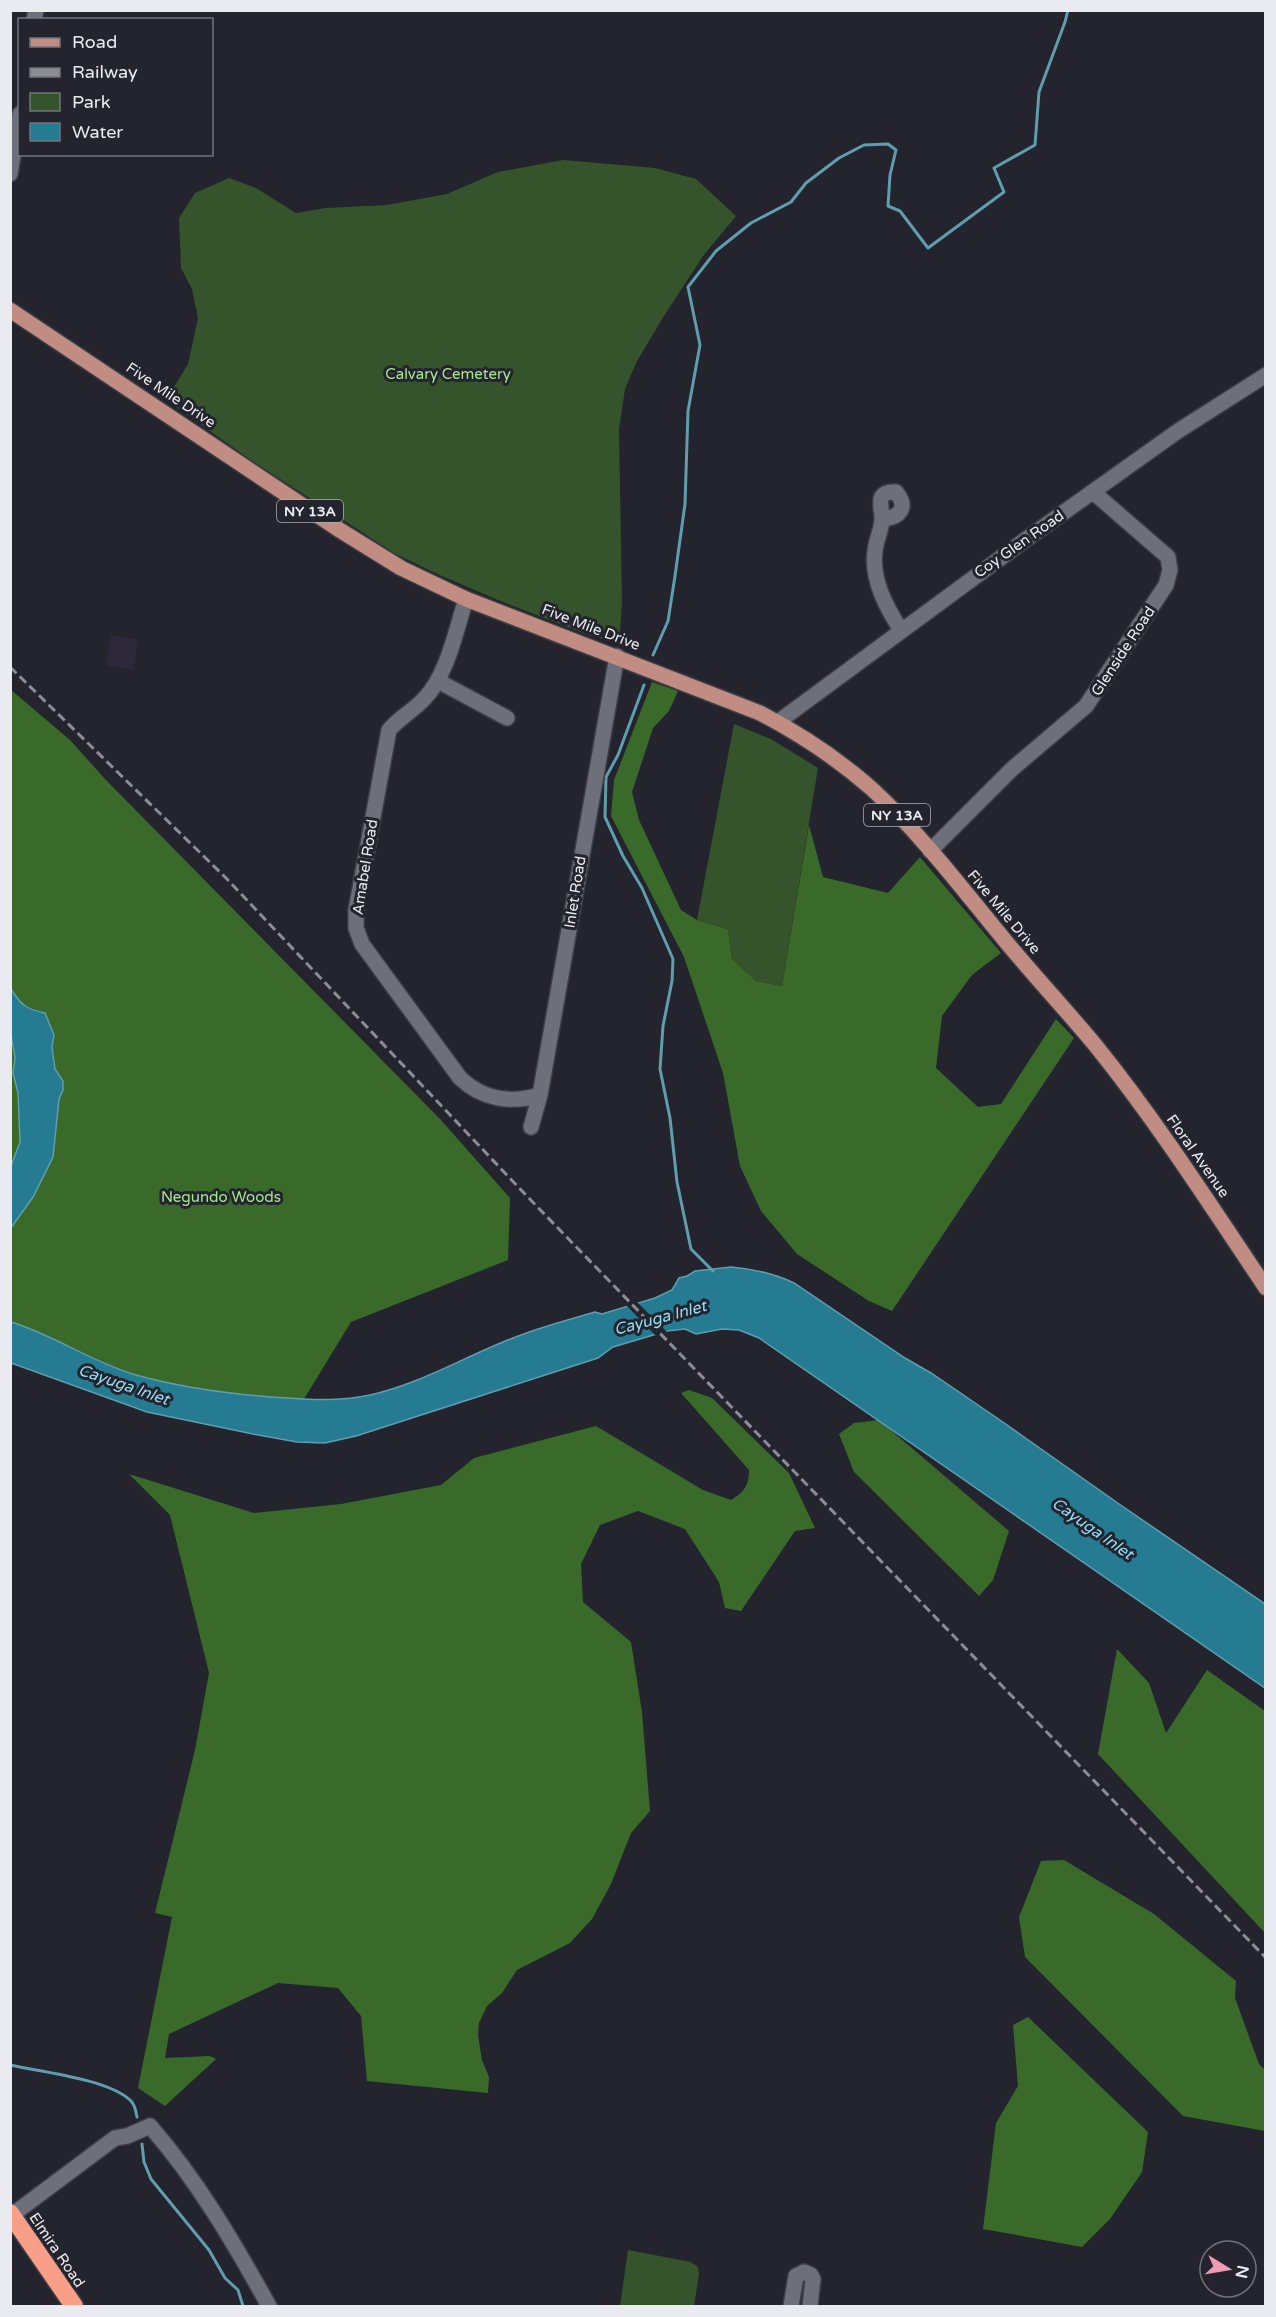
<svg xmlns="http://www.w3.org/2000/svg" width="1276" height="2317" font-family="'Varela Round',sans-serif">
<style>
.industrial{fill:#2e293a}
.green{fill:#35542b}
.forest{fill:#3a6a2a}
.water{fill:#257b92;stroke:#609dae;stroke-width:1.5}
.pier{fill:#23242d}
.lines{fill:none;stroke-linecap:round;stroke-linejoin:round}
.stream{stroke:#609dae;stroke-width:3}
.minor-casing{stroke:#3d3e45;stroke-width:18}
.major-casing{stroke:#3d3e45;stroke-width:18}
.highway-casing{stroke:#3d3e45;stroke-width:21}
.minor{stroke:#6d6f7a;stroke-width:15}
.major{stroke:#c18c82;stroke-width:15}
.highway{stroke:#f99f88;stroke-width:18}
.rail{stroke:#8c8d94;stroke-width:3;stroke-dasharray:9 4.5;stroke-linecap:butt}
.labels{text-anchor:middle;stroke-width:6;stroke-linejoin:round;paint-order:stroke}
.shield{fill:#23242d;stroke:#aeafb6;stroke-width:1.5}
.shield-label{font-size:14px;font-weight:bold;fill:#eaebf1}
.park-label{font-size:15px;fill:#a3e78d;stroke:#23242d}
.street-label{font-size:15px;fill:#eaebf1;stroke:#23242d}
.water-label{font-size:16px;font-style:italic;fill:#91def6;stroke:#23242d}
</style>
<rect width="100%" height="100%" fill="#23242d"/>
<path class="industrial" d="M111,635L138,640L133,670L106,666Z"/>
<path class="green" d="M563,160L655,168L696,179L736,216L703,256L662,319L636,363L625,389L619,429L622,603L619,644L583,633L498,600L435,573L394,553L248,458L166,400L188,364L198,318L192,289L181,268L179,218L195,193L229,178L256,188L296,213L326,208L387,205L447,194L498,172Z
M734,724L771,739L818,768L782,986L756,981L732,959L728,929L697,920Z
M628,2250L691,2262L698,2267L699,2274L694,2306H620Z"/>
<path class="forest" d="M652,682L678,691L669,711L653,728L632,792L639,820L681,910L697,920L728,929L732,959L756,981L782,986L809,825L823,877L888,893L920,857L1001,953L972,975L942,1016L936,1068L978,1107L1001,1104L1056,1019L1074,1038L892,1311L869,1301L797,1254L761,1211L740,1166L723,1073L684,957L611,816L614,780Z
M10,689L70,740L106,780L440,1119L510,1198L508,1260L351,1322L304,1399C247,1396 187,1392 133,1374C91,1359 53,1335 11,1322V1228L33,1197L53,1157L59,1099L63,1090V1081L55,1069L52,1047L54,1035L45,1013L20,1004L11,989Z
M10,1034L15,1058L13,1073L18,1093L20,1142L11,1166Z
M689,1390L712,1398L789,1473L815,1528L795,1531L741,1611L725,1608L719,1582L685,1529L638,1511L600,1525L581,1564L583,1602L631,1642L642,1712L650,1811L631,1833L611,1884L592,1919L570,1943L517,1970L502,1993L487,2006L479,2023L478,2035L482,2060L489,2077L488,2093L367,2081L361,2016L338,1988L278,1983L169,2034L165,2058L210,2056L216,2059L165,2106L138,2088L172,1917L155,1913L195,1750L209,1673L170,1515L129,1474L254,1513L341,1504L441,1485L474,1458L596,1426L703,1490L731,1500C744,1492 749,1486 749,1470L681,1393Z
M879,1420L1009,1531L993,1580L979,1596L854,1472L839,1434L854,1423Z
M1117,1649L1149,1683L1166,1733L1207,1670L1265,1711V1933L1098,1754Z
M1064,1860L1154,1914L1236,1981L1235,1998L1259,2064L1265,2070V2131L1183,2116L1025,1957L1019,1917L1041,1861Z
M1028,2017L1148,2132L1142,2172L1110,2219L1082,2247L983,2229L996,2123L1018,2086L1013,2025Z"/>
<path class="water" d="M11,989C21,1005 26,1009 45,1013L54,1035L52,1047L55,1069L63,1081V1090L59,1099L53,1157L33,1197L11,1228V1166L20,1142L18,1093L13,1073L15,1058L11,1034Z
M731,1267C754,1269 773,1273 794,1283L905,1358L931,1373L997,1418L1122,1506L1265,1604V1688L759,1338L739,1330L722,1329L696,1334L685,1329L667,1331L613,1347L598,1358L356,1436L325,1443L297,1442L253,1434L147,1412L11,1363V1322C54,1335 92,1362 136,1375C186,1389 237,1395 288,1398C316,1400 342,1401 370,1395C420,1384 466,1356 513,1338C540,1327 568,1320 595,1312L602,1314L655,1298L672,1290L679,1278L687,1276L695,1271Z"/>
<path class="pier" d="M636,1301L667,1332L656,1336L625,1304Z"/>
<g class="lines">
<path class="stream" d="M653,655L668,621L675,576L685,504L688,411L700,345L688,287L716,251L751,223L791,202L806,183L839,158L864,145L888,144L896,150L890,175L888,206L900,211L928,248L1004,192L994,168L1035,145L1039,92L1065,22L1068,10
M644,685L618,755L606,777L605,817L623,856L642,888L673,959L672,981L663,1026L660,1069L670,1118L677,1182L691,1249L713,1271
M10,2065C42,2072 107,2079 130,2100C135,2104 136,2111 137,2117
M142,2144L144,2162L151,2179L209,2250L225,2278L238,2290L243,2306"/>
<defs>
<path id="minor" d="M34,20L36,10
M10,174L20,114
M882,519C899,518 909,508 896,492C874,491 882,505 882,519C882,529 876,540 875,551C871,579 886,607 901,630
M466,599C456,630 447,676 424,699C413,711 399,718 389,730L356,910V928L362,944L460,1078C482,1099 510,1104 540,1095
M438,681L507,718
M778,722L1025,540L1178,431L1266,375
M930,851L1012,769L1086,706L1166,585L1170,570L1168,557L1093,492
M531,1127L540,1095L617,656
M12,2215L115,2138L127,2136L150,2126C198,2181 234,2243 269,2306
M791,2306L796,2276L804,2272L811,2275L813,2279L810,2306"/>
<path id="major" d="M10,310L338,529L401,568L466,599L760,713C800,734 838,759 872,789C922,835 964,891 1007,943C1036,978 1067,1011 1096,1046C1158,1123 1211,1206 1266,1288"/>
<path id="highway" d="M10,2213L74,2306"/>
</defs>
<use href="#minor" class="minor-casing"/>
<use href="#major" class="major-casing"/>
<use href="#highway" class="highway-casing"/>
<use href="#minor" class="minor"/>
<use href="#major" class="major"/>
<use href="#highway" class="highway"/>
<path class="rail" d="M10,667L226,878L522,1191L1266,1958"/>
</g>
<g class="labels">
<g class="shield">
<rect x="277" y="500" width="66" height="22" rx="4.5"/>
<rect x="864" y="804" width="66" height="22" rx="4.5"/>
</g>
<g class="shield-label">
<text x="310" y="516">NY 13A</text>
<text x="897" y="820">NY 13A</text>
</g>
<g class="park-label">
<text x="448" y="379">Calvary Cemetery</text>
<text x="221" y="1202">Negundo Woods</text>
</g>
<g class="street-label">
<text transform="translate(171 395) rotate(34)" y="5">Five Mile Drive</text>
<text transform="translate(1019 544) rotate(-35)" y="5">Coy Glen Road</text>
<text transform="translate(591 627) rotate(21)" y="5">Five Mile Drive</text>
<text transform="translate(1123 651) rotate(-57)" y="5">Glenside Road</text>
<text transform="translate(365 867) rotate(-81)" y="5">Amabel Road</text>
<text transform="translate(575 892) rotate(-81)" y="5">Inlet Road</text>
<text transform="translate(1004 912) rotate(50)" y="5">Five Mile Drive</text>
<text transform="translate(1198 1156) rotate(55)" y="5">Floral Avenue</text>
<text transform="translate(57 2250) rotate(56)" y="5">Elmira Road</text>
</g>
<g class="water-label">
<text transform="translate(660 1317) rotate(-15)" y="6">Cayuga Inlet</text>
<text transform="translate(124 1384) rotate(19)" y="6">Cayuga Inlet</text>
<text transform="translate(1093 1528) rotate(35)" y="6">Cayuga Inlet</text>
</g>
</g>
<rect width="1276" height="2317" fill="none" stroke="#eaebf1" stroke-width="24"/>
<rect x="18" y="18" width="195" height="138" fill="#23242d" stroke="#73747b" stroke-width="1.5"/>
<rect x="30" y="38" width="30" height="9" fill="#c18c82" stroke="#73747b" stroke-width="1.5"/>
<text x="72" y="48" font-size="18" fill="#eaebf1">Road</text>
<rect x="30" y="68" width="30" height="9" fill="#8c8d94" stroke="#73747b" stroke-width="1.5"/>
<text x="72" y="78" font-size="18" fill="#eaebf1">Railway</text>
<rect x="30" y="93" width="30" height="18" fill="#35542b" stroke="#73747b" stroke-width="1.5"/>
<text x="72" y="108" font-size="18" fill="#eaebf1">Park</text>
<rect x="30" y="123" width="30" height="18" fill="#257b92" stroke="#73747b" stroke-width="1.5"/>
<text x="72" y="138" font-size="18" fill="#eaebf1">Water</text>
<g transform="translate(1228 2269) rotate(101)"><circle r="28" fill="#23242d" stroke="#73747b" stroke-width="1.5"/>
<path d="M0-4.5L10 22L0 15L-10 22Z" fill="#f19ab1"/>
<text y="-9" font-size="16" font-weight="bold" text-anchor="middle" fill="#eaebf1">N</text>
</g>
</svg>
